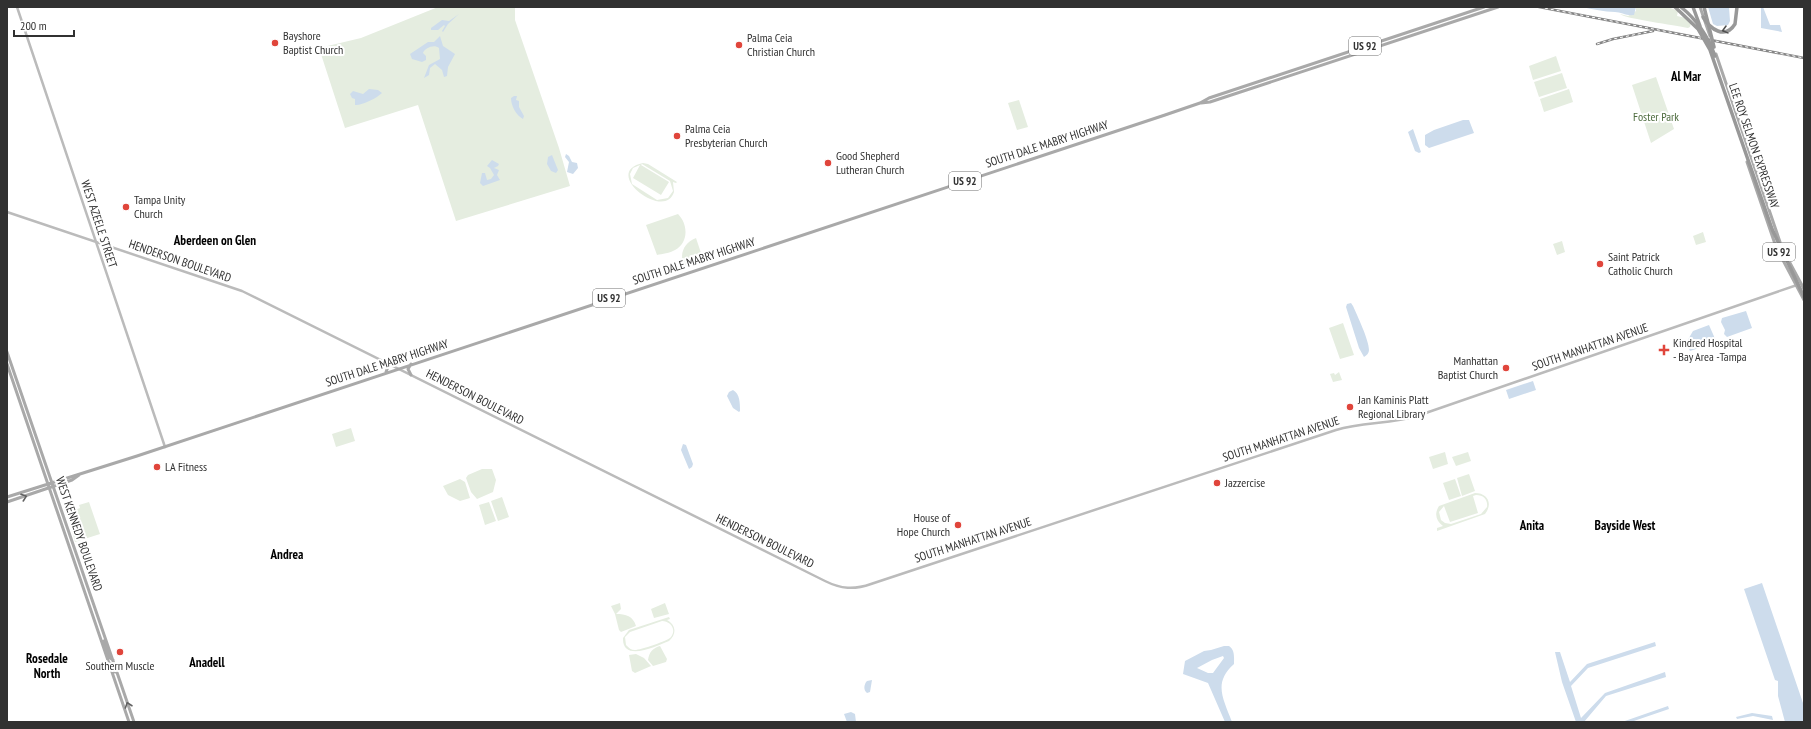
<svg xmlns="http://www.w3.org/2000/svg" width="1811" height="729" font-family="'PT Sans Narrow',sans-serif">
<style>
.green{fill:#e5ede0;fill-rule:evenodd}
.water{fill:#cddcec;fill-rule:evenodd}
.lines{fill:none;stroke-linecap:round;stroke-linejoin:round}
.secondary{stroke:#bbb;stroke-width:2.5}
.primary{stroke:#a9a9a9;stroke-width:3}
.motorway{stroke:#989898;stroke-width:3.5}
.rail-casing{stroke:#868686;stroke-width:2.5}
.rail{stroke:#fff;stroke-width:1;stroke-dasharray:3;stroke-linecap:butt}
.motorway-bridge{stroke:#989898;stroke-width:3.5}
.oneway{stroke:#505050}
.oneway2{stroke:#616161}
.poi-dot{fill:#e0453b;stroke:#fff;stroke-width:1.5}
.labels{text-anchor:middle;stroke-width:4;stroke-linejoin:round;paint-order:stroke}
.shield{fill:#fff;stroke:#6f6f6f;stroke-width:1}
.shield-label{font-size:11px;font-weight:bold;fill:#313131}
.poi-label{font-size:12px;fill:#313131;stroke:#fff;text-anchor:start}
.park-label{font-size:12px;fill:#4e6c3f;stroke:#fff}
.street-label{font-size:12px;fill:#313131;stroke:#fff}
.neighbourhood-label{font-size:13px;font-weight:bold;fill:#000;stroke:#fff}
</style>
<rect width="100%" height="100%" fill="#fff"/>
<path class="green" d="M438,7H515V20L559,148L570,186L456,221L418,105L345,128L319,48L361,38Z
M1636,7H1668L1678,11L1677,16L1686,18L1691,23L1690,27L1688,28C1675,25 1626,19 1620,14L1628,16L1636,11Z
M1556,56L1561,71L1533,80L1529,66Z
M1562,73L1567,88L1539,97L1534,82Z
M1656,77L1674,129L1651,143L1632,85Z
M1569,89L1573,102L1544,112L1540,99Z
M1019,100L1028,127L1017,130L1008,103Z
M643,163L648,164L677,182L676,183L673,182L674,192C665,222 600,172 643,163ZM642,164L670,181L673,191L668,198L657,200L632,184L630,174L633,168L640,165L633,178L661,195L669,182L641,165Z
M678,214C688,224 689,242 675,250C670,253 662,254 657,255L646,225Z
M1703,232L1706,242L1696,245L1693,236Z
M696,238L703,259L683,266C680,254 683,243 696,238Z
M1562,241L1565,252L1557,255L1553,244Z
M1343,323L1354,355L1340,359L1329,328Z
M1339,372L1342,380L1333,382L1330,374L1334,373L1335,375Z
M351,428L355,441L336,447L332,434Z
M1445,452L1448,464L1433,469L1429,457Z
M1468,452L1471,461L1456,466L1452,457Z
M482,469H492L496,480L493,492L477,499L471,492L466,478L468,475Z
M1469,474L1475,491L1462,496L1457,478Z
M460,479L465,482L470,498L460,501L448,495L443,486Z
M1455,479L1461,496L1449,500L1443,483Z
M1475,493C1488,493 1493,504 1485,514L1437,531V528L1443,526C1436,521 1434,514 1439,506ZM1476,495C1484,495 1488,500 1487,507L1481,514L1451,524L1445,523L1441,520L1439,512L1444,506L1450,522L1478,513L1473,496Z
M502,497L509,517L498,521L491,501Z
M89,502L100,534L75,542L67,513L80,508L79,505Z
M489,502L496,521L485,525L479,505Z
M620,603L621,609L616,614C626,614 633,616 636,626L621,632L619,630L615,614L611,606Z
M665,603L669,614L654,618L651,609Z
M669,617L670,619L667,620C676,625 677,634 669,641C657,646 622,663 623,638L629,630ZM662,621C670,621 677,629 671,637C668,641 640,650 635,650C631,650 629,648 626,645L625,637L630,632Z
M660,646L667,659L666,662L653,666L648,660C649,652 653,648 660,646Z
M636,654L644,658L651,666L635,673L632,671L629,655Z"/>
<path class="water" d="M1582,7H1636L1634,15C1626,16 1621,12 1615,12C1604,12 1593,9 1582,7Z
M1708,7H1729L1730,21L1728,25L1717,26L1713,24Z
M1761,7H1763L1770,25H1780L1782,32L1761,28Z
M459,14L448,24L443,32L442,31L445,26L444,25L438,30H431V28L442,20L449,21Z
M440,36L443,46L455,54L448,67L447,76L444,77L442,70L435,64L430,68L429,75L424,78L429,65L440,59L439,48C434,44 425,48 423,53L426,56V60L422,62L412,59L410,54L428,42H434Z
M369,89L378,90L382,93C377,98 361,106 355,105V99L352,98L350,94L353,91L363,94Z
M514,96H517L516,100L519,101V107L524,116L523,119C516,115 511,106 511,98Z
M1463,120H1469L1474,133L1429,148L1425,145V135L1434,130Z
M1413,129L1421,152L1419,153L1415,151L1408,132Z
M566,154L569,156L572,162L577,163L578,168L573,174L567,172L569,162L565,157Z
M552,155L558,170L556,173L551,171L547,164L548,157Z
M492,160L499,164L498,166L494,168L499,170L497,175L500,180L483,186L480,183L482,173H485L487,180L491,179L494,175L490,168L487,166Z
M1351,303L1353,306C1357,315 1369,340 1369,350C1369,353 1367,355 1364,357L1359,348L1346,307L1347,304Z
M1746,311L1752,328L1727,337L1724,334L1725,330L1721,322L1722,318Z
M1709,325L1716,341L1714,343L1690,351L1686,343L1693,331Z
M1533,381L1536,390L1509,399L1506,390Z
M733,390C740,394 740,403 740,411L739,412L733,408L727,396L729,392Z
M683,444L686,445L693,464L692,467L689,469L681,450Z
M1762,583L1804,706V722H1785L1778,696V681L1775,680L1744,589Z
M1655,642L1656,646L1588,668L1571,686L1581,718L1605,693L1665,672L1666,677L1606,696L1584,722H1576L1562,682L1555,652H1560L1570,682L1587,664Z
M1224,646H1229C1235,650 1234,657 1234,664C1213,683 1223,698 1232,722H1225L1208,683L1183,674L1185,661L1204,651L1211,650ZM1223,656L1224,658L1213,673H1208L1197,668L1212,660Z
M872,680L870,692L867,693C863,690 864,684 867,681Z
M1668,706L1669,709L1631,722H1622Z
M851,712L855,714L856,722H847L844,714Z
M1752,713L1772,716L1773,720L1753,716L1737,719L1736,717Z"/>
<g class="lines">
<path class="secondary" d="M17,7L165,447
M7,212L242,291L825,581C841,589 854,590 871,584L1336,430C1362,422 1391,424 1417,416L1797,285"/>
<path class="primary" d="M1700,7L1710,36
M1716,54L1780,242
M1201,103L1210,102L1498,7
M1747,162L1776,247L1804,300
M1790,263L1804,289
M7,352L134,722
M7,364L129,722
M411,364L408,369L411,375
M386,372L388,367L386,362
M7,497L137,456L1165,115L1200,103L1209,98L1484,7
M7,502L72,480L79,475
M104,641L109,657L113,660
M108,662L112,665L115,672"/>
<path class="motorway" d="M1693,7L1700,26
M1703,17C1710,29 1725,40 1735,24L1737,7"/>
<defs>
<path id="rail" d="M1539,7L1804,58
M1597,44L1613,39L1653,31"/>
</defs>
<use href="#rail" class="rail-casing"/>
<use href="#rail" class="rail"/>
<path class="motorway-bridge" d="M1675,7L1698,29L1710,50L1772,229L1804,297
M1681,7C1697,20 1708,36 1715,56
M1704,7L1714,47"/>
</g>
<defs><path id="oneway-chevron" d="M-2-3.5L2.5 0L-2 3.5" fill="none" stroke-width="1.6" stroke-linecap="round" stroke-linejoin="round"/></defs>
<use class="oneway" href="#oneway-chevron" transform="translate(1725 30) rotate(165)"/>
<g class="oneway2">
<use href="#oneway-chevron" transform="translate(24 497) rotate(-19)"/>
<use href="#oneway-chevron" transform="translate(128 705) rotate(-109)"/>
</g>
<g class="poi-dot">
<circle cx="275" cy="43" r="4"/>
<circle cx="739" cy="45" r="4"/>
<circle cx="677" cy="136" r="4"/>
<circle cx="828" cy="163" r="4"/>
<circle cx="126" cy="207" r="4"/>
<circle cx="1600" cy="264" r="4"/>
<path d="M1662 344h4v4h4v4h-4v4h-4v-4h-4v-4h4z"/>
<circle cx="1506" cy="368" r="4"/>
<circle cx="1350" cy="407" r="4"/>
<circle cx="157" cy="467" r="4"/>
<circle cx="1217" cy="483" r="4"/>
<circle cx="958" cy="525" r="4"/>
<circle cx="120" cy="652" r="4"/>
</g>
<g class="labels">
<g class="shield">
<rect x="1349" y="37" width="32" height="18" rx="3"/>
<rect x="949" y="172" width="32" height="18" rx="3"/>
<rect x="1763" y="243" width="32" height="18" rx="3"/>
<rect x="593" y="289" width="32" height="18" rx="3"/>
</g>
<g class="shield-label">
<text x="1365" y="50">US 92</text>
<text x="965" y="185">US 92</text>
<text x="1779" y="256">US 92</text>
<text x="609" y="302">US 92</text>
</g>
<g class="poi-label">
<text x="283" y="40">Bayshore<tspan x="283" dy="14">Baptist Church</tspan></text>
<text x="747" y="42">Palma Ceia<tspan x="747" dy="14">Christian Church</tspan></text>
<text x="685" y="133">Palma Ceia<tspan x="685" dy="14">Presbyterian Church</tspan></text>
<text x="836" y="160">Good Shepherd<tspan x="836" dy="14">Lutheran Church</tspan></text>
<text x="134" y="204">Tampa Unity<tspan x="134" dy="14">Church</tspan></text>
<text x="1608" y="261">Saint Patrick<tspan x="1608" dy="14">Catholic Church</tspan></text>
<text x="1673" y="347">Kindred Hospital<tspan x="1673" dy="14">- Bay Area -Tampa</tspan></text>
<text x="1498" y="365" text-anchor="end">Manhattan<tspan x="1498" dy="14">Baptist Church</tspan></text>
<text x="1358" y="404">Jan Kaminis Platt<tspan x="1358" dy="14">Regional Library</tspan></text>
<text x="165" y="471">LA Fitness</text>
<text x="1225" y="487">Jazzercise</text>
<text x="950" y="522" text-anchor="end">House of<tspan x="950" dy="14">Hope Church</tspan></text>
<text x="120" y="670" text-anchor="middle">Southern Muscle</text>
</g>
<g class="park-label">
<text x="1656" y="121">Foster Park</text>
</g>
<g class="street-label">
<text transform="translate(1047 144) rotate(-18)" y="4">SOUTH DALE MABRY HIGHWAY</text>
<text transform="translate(1754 146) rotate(71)" y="4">LEE ROY SELMON EXPRESSWAY</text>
<text transform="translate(99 224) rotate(72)" y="4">WEST AZEELE STREET</text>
<text transform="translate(180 261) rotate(19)" y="4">HENDERSON BOULEVARD</text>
<text transform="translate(694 261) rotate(-18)" y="4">SOUTH DALE MABRY HIGHWAY</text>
<text transform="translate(1590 347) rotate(-19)" y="4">SOUTH MANHATTAN AVENUE</text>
<text transform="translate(387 363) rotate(-18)" y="4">SOUTH DALE MABRY HIGHWAY</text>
<text transform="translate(475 397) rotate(27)" y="4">HENDERSON BOULEVARD</text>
<text transform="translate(1281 439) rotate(-18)" y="4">SOUTH MANHATTAN AVENUE</text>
<text transform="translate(79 534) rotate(71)" y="4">WEST KENNEDY BOULEVARD</text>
<text transform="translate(973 540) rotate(-18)" y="4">SOUTH MANHATTAN AVENUE</text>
<text transform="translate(765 541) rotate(26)" y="4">HENDERSON BOULEVARD</text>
</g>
<g class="neighbourhood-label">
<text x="1686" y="81">Al Mar</text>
<text x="215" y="245">Aberdeen on Glen</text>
<text x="1532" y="530">Anita</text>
<text x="1625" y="530">Bayside West</text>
<text x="287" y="559">Andrea</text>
<text x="47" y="663">Rosedale<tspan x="47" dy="15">North</tspan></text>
<text x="207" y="667">Anadell</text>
</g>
</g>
<rect width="1811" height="729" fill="none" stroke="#313131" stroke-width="16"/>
<path d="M14 30v6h60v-6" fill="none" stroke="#313131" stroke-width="2"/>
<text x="20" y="30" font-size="12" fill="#313131" stroke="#ffffff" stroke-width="3" paint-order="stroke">200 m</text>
</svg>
